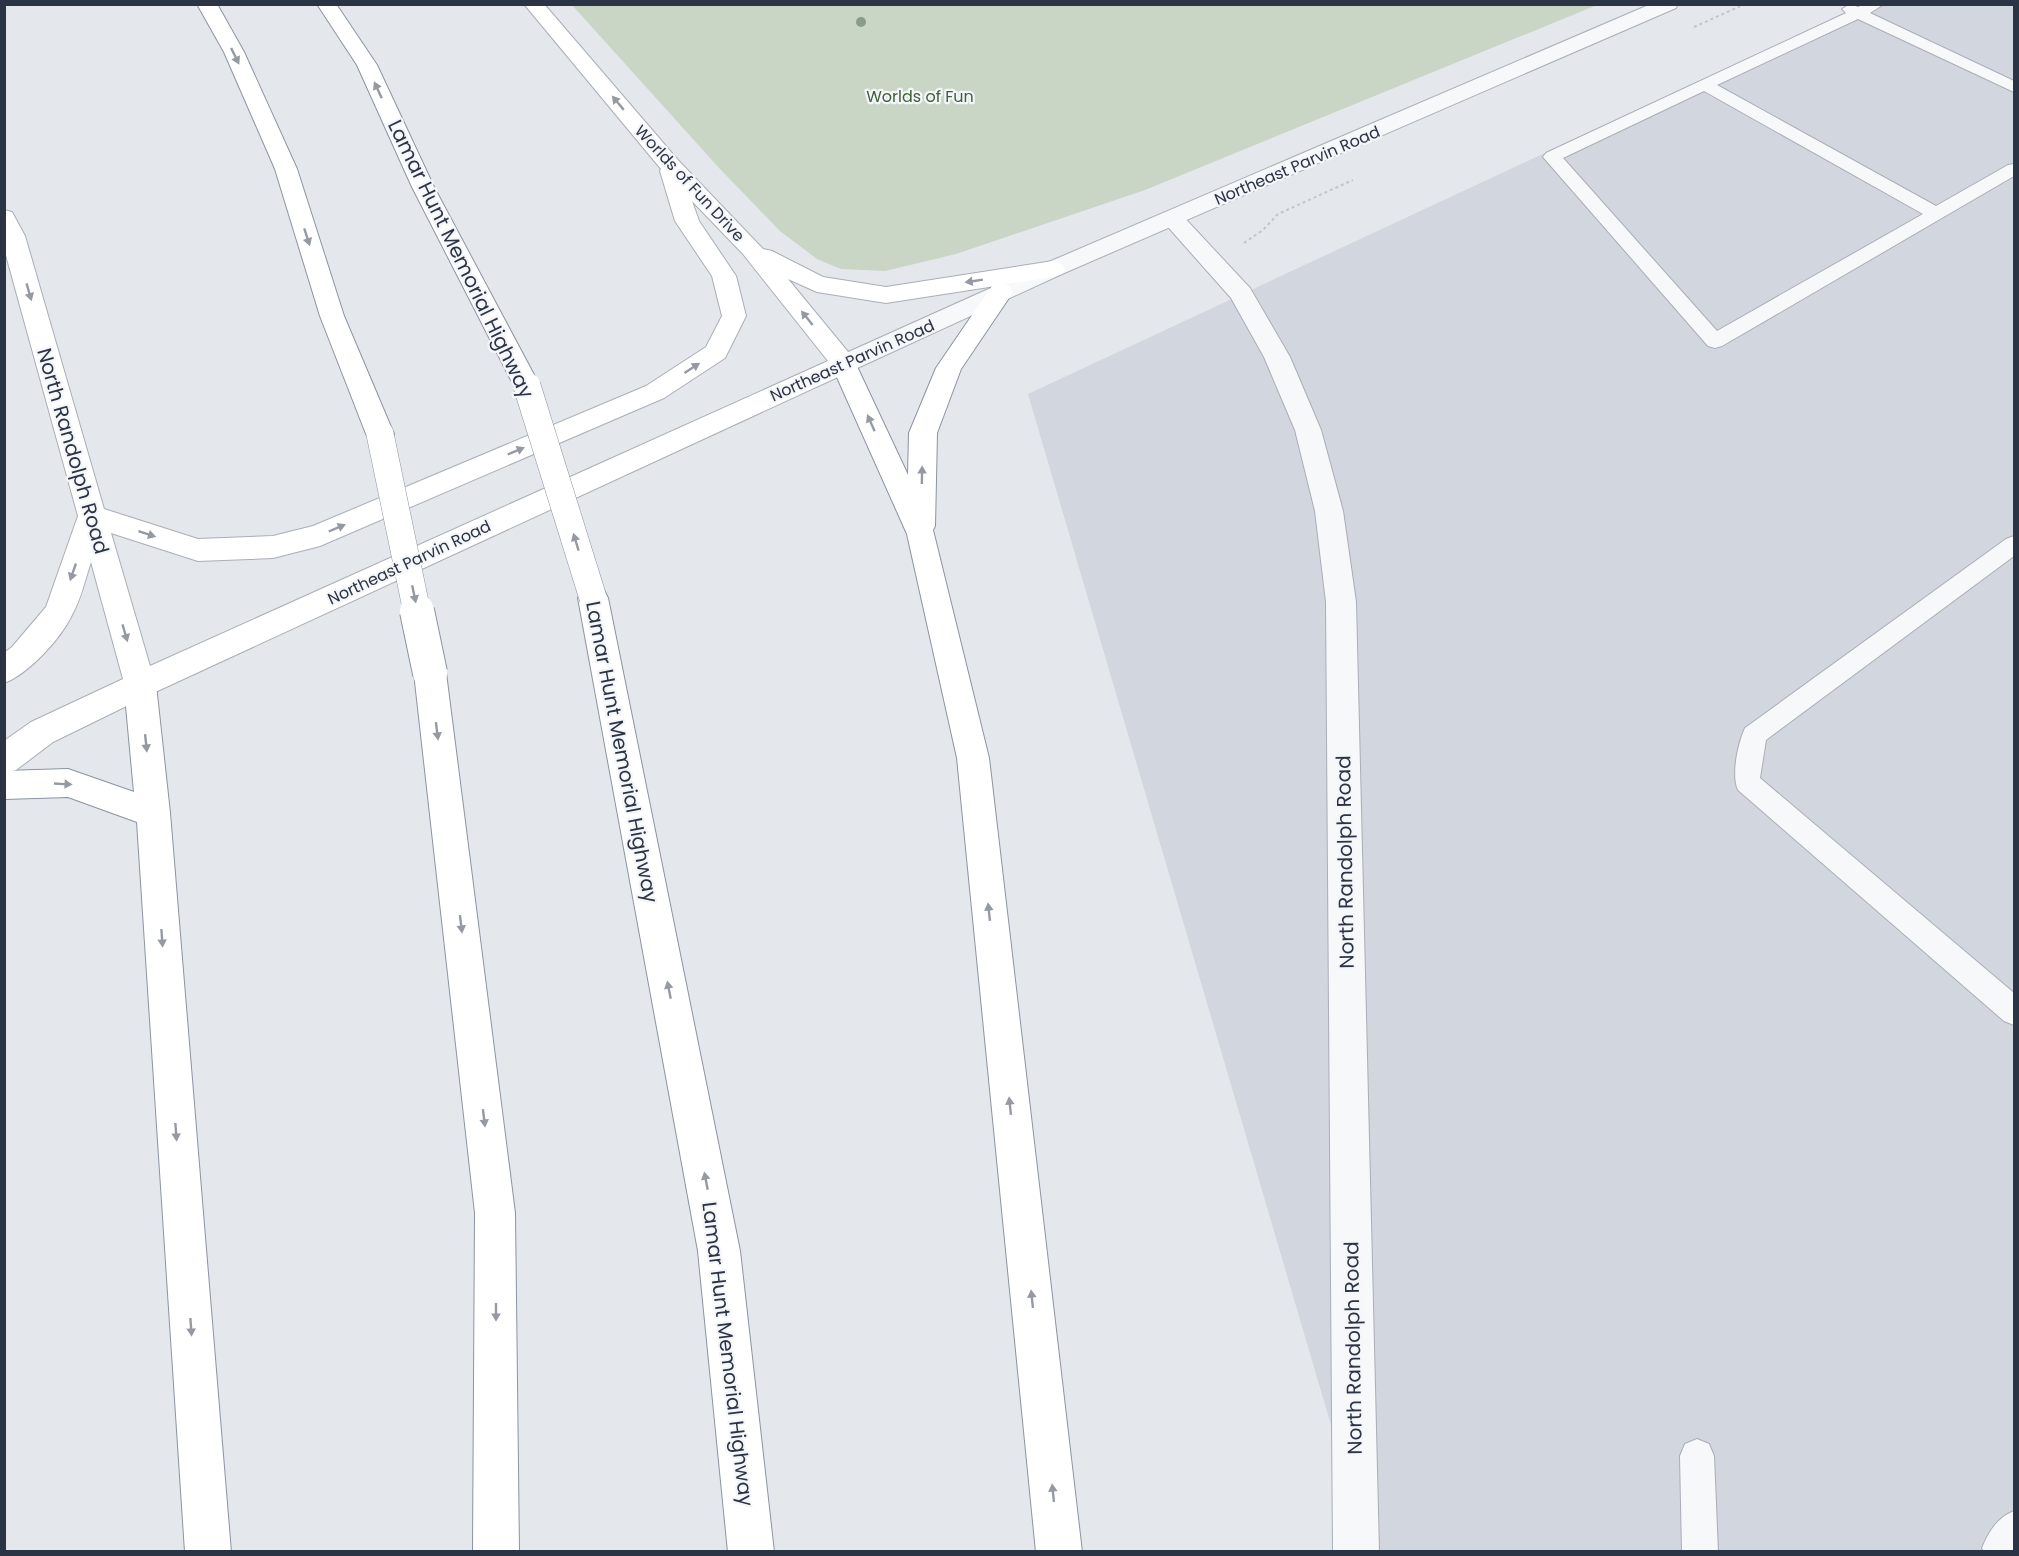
<svg xmlns="http://www.w3.org/2000/svg" width="2019" height="1556" font-family="Poppins,sans-serif">
<style>
.built{fill:#d2d6de}
.green{fill:#c9d6c5}
.lines{fill:none;stroke-linecap:round;stroke-linejoin:round}
.service-casing{stroke:#a9aeb7;stroke-width:2}
.minor-casing{stroke:#a9aeb7;stroke-width:2}
.tertiary-casing{stroke:#a9aeb7;stroke-width:2}
.secondary-casing{stroke:#a9aeb7;stroke-width:2}
.motorway-casing{stroke:#8b94a3;stroke-width:2}
.path{stroke:#c2c5cb;stroke-width:2;stroke-dasharray:3 3;stroke-linecap:butt}
.service{fill:#f7f8fa;fill-rule:evenodd}
.minor{fill:#f7f8fa;fill-rule:evenodd}
.tertiary{fill:#f7f8fa;fill-rule:evenodd}
.secondary{fill:#fff;fill-rule:evenodd}
.motorway{fill:#fff;fill-rule:evenodd}
.motorway-bridge-far1-casing{stroke:#8b94a3;stroke-width:28;stroke-linecap:butt}
.motorway-bridge-casing{stroke:#8b94a3;stroke-width:36;stroke-linecap:butt}
.motorway-bridge-far1{stroke:#fff;stroke-width:27}
.motorway-bridge{stroke:#fff;stroke-width:34}
.tree{fill:#899d89}
.oneway{fill:#959aa2}
.labels{text-anchor:middle;stroke-width:4.5;stroke-linejoin:round;paint-order:stroke}
.far-park-label{font-size:16px;fill:#3f6138;stroke:#f4f6f9}
.far-street-label{font-size:16px;fill:#2b3445;stroke:#f4f6f9}
.street-label{font-size:20px;fill:#2b3445;stroke:#f4f6f9}
</style>
<rect width="100%" height="100%" fill="#e4e7ec"/>
<path class="built" d="M1862,5H2014V1551H1368L1028,394Z"/>
<path class="green" d="M572,5H1597L1145,190L956,254L885,271L841,269L817,259L780,231L720,169Z"/>
<g class="lines">
<defs>
<path id="service" d="M1850,4L1858,7L1864,4H1884L1870,13L2014,81V92L1858,19L1717,85L1936,206L2008,165L2014,164V176L1722,346L1715,348L1708,346L1543,157L1546,153L1846,13L1842,9ZM1704,91L1923,214L1717,331L1563,158Z
M2014,536V556L1766,740L1760,778L2014,993V1025L2004,1021L1738,790C1731,775 1738,743 1745,728L2006,539Z
M1697,1439L1709,1444L1714,1456L1718,1552H1682L1680,1456L1685,1444Z
M2014,1511V1552H1984L1982,1548C1989,1531 1997,1518 2014,1511Z"/>
<path id="minor" d="M1172,211L1180,213L1250,288L1290,357L1321,430L1343,511L1356,602L1379,1552H1333L1326,602L1315,511L1295,430L1264,357L1231,298L1160,218L1164,213Z"/>
<path id="tertiary" d="M1651,4H1678L1676,8L1062,274L853,370L844,373L835,370L831,364L835,358L1044,264Z"/>
<path id="secondary" d="M524,4H544L677,159L763,249L772,251L823,277L886,287L1053,261L1062,264L1065,269L1062,274L1053,277L886,303L817,292L788,279L853,358L857,364L853,370L151,694L53,742L16,770L4,774V741L31,722L123,679L91,562C85,580 81,599 72,615C61,638 29,674 4,683V653L12,647L46,607L78,516L4,248V210L12,212L25,236L104,509L198,539L273,536L313,526L646,386L706,347L722,316L712,276L675,221L660,171L661,169ZM692,201L743,254L828,361L150,666L111,533L198,561L273,558L320,546L664,398L725,358L746,316L736,276L699,221Z"/>
<path id="motorway" d="M197,4H217L244,52L297,169L344,316L394,434L390,441L380,444L370,441L366,434L320,316L275,169L224,52Z
M317,4H336L377,65L434,187L540,386L536,392L527,395L518,392L514,386L412,187L357,65Z
M1001,284L1010,286L1013,292L961,369L937,433L935,526L933,530L989,758L1082,1552H1036L957,758L907,534L831,364L835,358L844,355L853,358L908,475L909,433L936,368L992,286Z
M593,586L604,590L608,598L740,1251L774,1552H728L698,1251L578,598L582,590Z
M430,660L441,664L446,673L515,1213L519,1552H473L475,1213L414,673L419,664Z
M140,672L151,676L156,685L170,813L231,1552H185L137,822L68,797L4,799V771L68,769L134,792L124,685L129,676Z"/>
</defs>
<use href="#service" class="service-casing"/>
<use href="#minor" class="minor-casing"/>
<use href="#tertiary" class="tertiary-casing"/>
<use href="#secondary" class="secondary-casing"/>
<use href="#motorway" class="motorway-casing"/>
<path class="path" d="M1694,27L1745,4
M1244,243L1263,230L1278,214L1353,180"/>
<use href="#service" class="service"/>
<use href="#minor" class="minor"/>
<use href="#tertiary" class="tertiary"/>
<use href="#secondary" class="secondary"/>
<use href="#motorway" class="motorway"/>
<defs>
<path id="motorway-bridge-far1" d="M527,386L593,598
M380,434L417,612"/>
<path id="motorway-bridge" d="M417,611L430,673"/>
</defs>
<use href="#motorway-bridge-far1" class="motorway-bridge-far1-casing"/>
<use href="#motorway-bridge" class="motorway-bridge-casing"/>
<use href="#motorway-bridge-far1" class="motorway-bridge-far1"/>
<use href="#motorway-bridge" class="motorway-bridge"/>
</g>
<circle class="tree" cx="861" cy="22" r="5"/>
<defs><path id="oneway-solid" d="M-6-.8H1V-3.2L6.5 0L1 3.2V.8H-6Z" transform="scale(1.5)"/></defs>
<g class="oneway">
<use href="#oneway-solid" transform="translate(235 56) rotate(64)"/>
<use href="#oneway-solid" transform="translate(378 90) rotate(-115)"/>
<use href="#oneway-solid" transform="translate(618 103) rotate(-130)"/>
<use href="#oneway-solid" transform="translate(307 237) rotate(72)"/>
<use href="#oneway-solid" transform="translate(974 281) rotate(171)"/>
<use href="#oneway-solid" transform="translate(29 292) rotate(74)"/>
<use href="#oneway-solid" transform="translate(807 318) rotate(-129)"/>
<use href="#oneway-solid" transform="translate(692 368) rotate(-33)"/>
<use href="#oneway-solid" transform="translate(871 423) rotate(-114)"/>
<use href="#oneway-solid" transform="translate(516 451) rotate(-23)"/>
<use href="#oneway-solid" transform="translate(922 475) rotate(-89)"/>
<use href="#oneway-solid" transform="translate(337 528) rotate(-23)"/>
<use href="#oneway-solid" transform="translate(147 534) rotate(18)"/>
<use href="#oneway-solid" transform="translate(576 542) rotate(-107)"/>
<use href="#oneway-solid" transform="translate(73 572) rotate(109)"/>
<use href="#oneway-solid" transform="translate(414 594) rotate(78)"/>
<use href="#oneway-solid" transform="translate(125 633) rotate(74)"/>
<use href="#oneway-solid" transform="translate(437 731) rotate(83)"/>
<use href="#oneway-solid" transform="translate(146 743) rotate(84)"/>
<use href="#oneway-solid" transform="translate(63 784) rotate(3)"/>
<use href="#oneway-solid" transform="translate(989 912) rotate(-96)"/>
<use href="#oneway-solid" transform="translate(461 924) rotate(83)"/>
<use href="#oneway-solid" transform="translate(162 938) rotate(86)"/>
<use href="#oneway-solid" transform="translate(669 990) rotate(-101)"/>
<use href="#oneway-solid" transform="translate(1010 1106) rotate(-96)"/>
<use href="#oneway-solid" transform="translate(484 1118) rotate(83)"/>
<use href="#oneway-solid" transform="translate(176 1132) rotate(86)"/>
<use href="#oneway-solid" transform="translate(706 1181) rotate(-101)"/>
<use href="#oneway-solid" transform="translate(1032 1299) rotate(-96)"/>
<use href="#oneway-solid" transform="translate(496 1312) rotate(90)"/>
<use href="#oneway-solid" transform="translate(191 1327) rotate(86)"/>
<use href="#oneway-solid" transform="translate(1053 1493) rotate(-96)"/>
</g>
<g class="labels">
<g class="far-park-label">
<text x="920" y="102">Worlds of Fun</text>
</g>
<g class="far-street-label">
<text transform="translate(1297 165) rotate(-23)" y="6">Northeast Parvin Road</text>
<text transform="translate(690 183) rotate(47)" y="6">Worlds of Fun Drive</text>
<text transform="translate(852 360) rotate(-24)" y="6">Northeast Parvin Road</text>
<text transform="translate(409 562) rotate(-25)" y="6">Northeast Parvin Road</text>
</g>
<g class="street-label">
<text transform="translate(461 259) rotate(64)" y="7">Lamar Hunt Memorial Highway</text>
<text transform="translate(73 451) rotate(74)" y="7">North Randolph Road</text>
<text transform="translate(622 752) rotate(79)" y="7">Lamar Hunt Memorial Highway</text>
<text transform="translate(1345 862) rotate(-91)" y="7">North Randolph Road</text>
<text transform="translate(1353 1348) rotate(-91)" y="7">North Randolph Road</text>
<text transform="translate(728 1354) rotate(83)" y="7">Lamar Hunt Memorial Highway</text>
</g>
</g>
<rect width="2019" height="1556" fill="none" stroke="#2b3445" stroke-width="12"/>
</svg>
